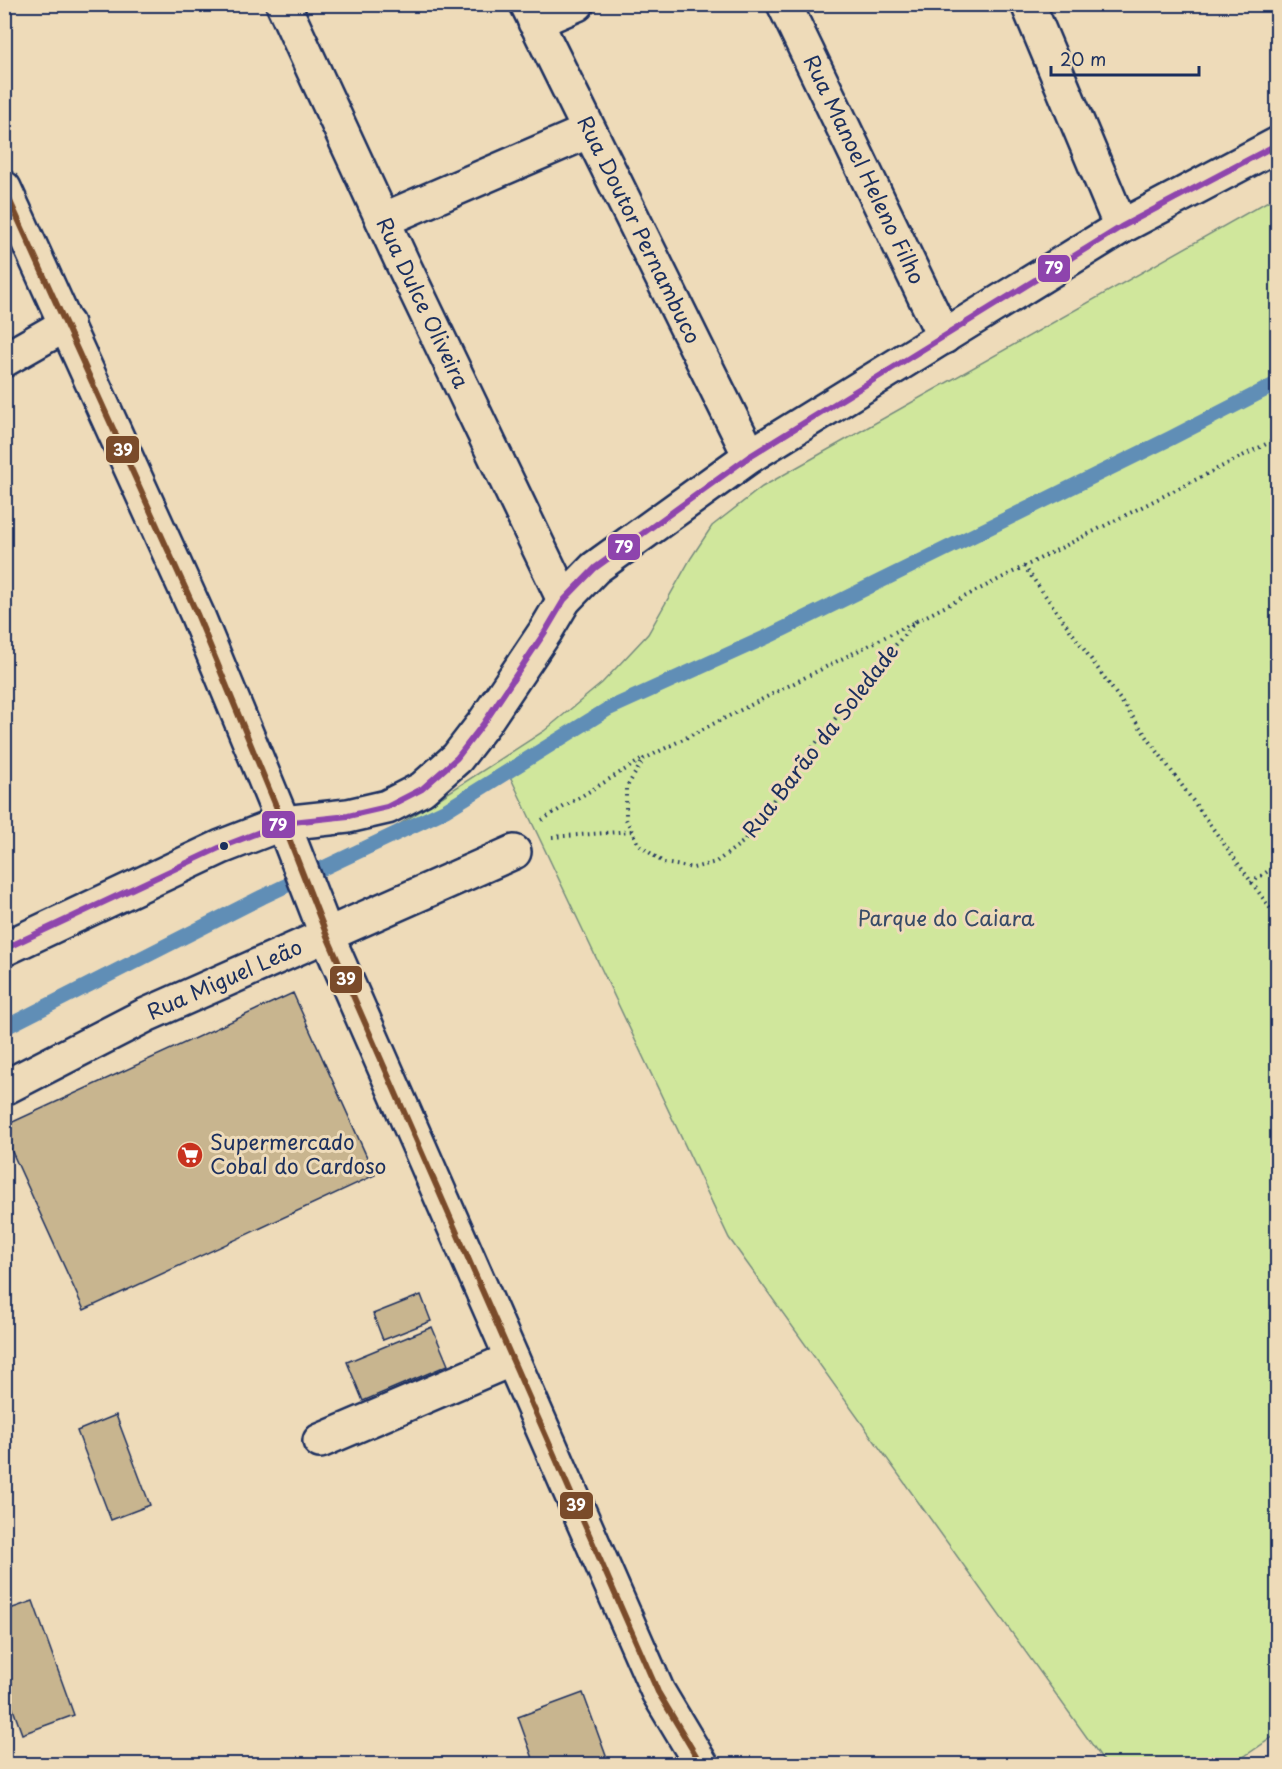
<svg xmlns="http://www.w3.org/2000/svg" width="1282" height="1769" font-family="'Playpen Sans',sans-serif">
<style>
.green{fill:#d0e79c;stroke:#768b7d;stroke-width:1.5}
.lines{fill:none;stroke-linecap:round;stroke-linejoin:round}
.stream{stroke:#618eb6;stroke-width:15}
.building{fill:#c8b58f;stroke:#1b2f5e;stroke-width:1.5}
.minor-casing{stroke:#1b2f5e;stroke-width:38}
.path{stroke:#1b2f5e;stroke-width:4;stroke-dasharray:1.5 4.5;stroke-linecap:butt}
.minor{stroke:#eedbb9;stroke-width:33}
.bus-1-casing{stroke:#eedbb9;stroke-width:10}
.bus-2-casing{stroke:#eedbb9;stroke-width:10}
.bus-1{stroke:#7a4b2a;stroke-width:6}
.bus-2{stroke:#8e44ad;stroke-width:6}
.bus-dot{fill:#1b2f5e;stroke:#eedbb9;stroke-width:2}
.labels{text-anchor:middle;stroke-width:6;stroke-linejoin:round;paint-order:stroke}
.street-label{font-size:21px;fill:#1b2f5e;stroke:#eedbb9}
.park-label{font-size:21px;fill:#364b67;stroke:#eedbb9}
.poi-label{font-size:21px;fill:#1b2f5e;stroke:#eedbb9;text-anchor:start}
.line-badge{stroke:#eedbb9;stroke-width:2}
.badge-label{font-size:16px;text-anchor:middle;font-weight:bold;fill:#fff}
</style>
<rect width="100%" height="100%" fill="#eedbb9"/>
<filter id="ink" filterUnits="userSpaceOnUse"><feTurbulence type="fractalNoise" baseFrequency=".0167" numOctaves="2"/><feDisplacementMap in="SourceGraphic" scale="12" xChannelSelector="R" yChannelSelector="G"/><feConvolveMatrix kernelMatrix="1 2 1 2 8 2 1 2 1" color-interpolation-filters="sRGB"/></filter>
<g filter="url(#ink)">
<path class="green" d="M1277,196V1734L1233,1764H1106L729,1238L508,772L446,810L352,855L544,731L602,683L648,634L691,558L712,526L762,487Z"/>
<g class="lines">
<path class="stream" d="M4,1028L262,897L446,810L608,709L771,635L1171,438L1278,383"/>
</g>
<path class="building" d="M293,993L375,1175L84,1310L4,1134V1126Z
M421,1295L431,1321L383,1340L373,1314Z
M432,1327L448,1365L363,1401L347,1362Z
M116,1415L150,1505L111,1520L77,1431Z
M33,1601L74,1715L22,1734L4,1684V1611Z
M583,1693L609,1764H535L518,1717Z"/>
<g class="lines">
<defs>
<g id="minor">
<path id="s1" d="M283,4L403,264L564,600"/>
<path id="s2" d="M527,4L750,456"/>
<path id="s3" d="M784,4L944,337"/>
<path d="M1028,4L1121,227"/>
<path d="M535,22L577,4"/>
<path d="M4,188L197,614L283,823L327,936L658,1692L701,1764"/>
<path d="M383,220L589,131"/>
<path d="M4,360L67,324"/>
<path d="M4,949L221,847L283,823L348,816L387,807L422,789L457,758L484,723L545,632L564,600L595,568L750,456L1121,227L1278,144"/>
<path id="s4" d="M4,1088L146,1015L514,852"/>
<path d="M320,1441L512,1359"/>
</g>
</defs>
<use href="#minor" class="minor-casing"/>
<path class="path" d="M1024,566L1278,919
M916,621L859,688L789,778L743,842L716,862L693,868L664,863L638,844L626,819V788L644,759L1278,438
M542,820L641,760
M552,837L632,831
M1251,883L1278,864"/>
<use href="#minor" class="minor"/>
<defs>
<path id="bus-1" d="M4,188L197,614L283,823L327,936L658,1692L701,1764"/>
<path id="bus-2" d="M4,949L221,847L283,823L348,816L387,807L422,789L457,758L484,723L545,632L564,600L595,568L750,456L1121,227L1278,144"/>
</defs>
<use href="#bus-1" class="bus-1-casing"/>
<use href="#bus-2" class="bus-2-casing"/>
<use href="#bus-1" class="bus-1"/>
<use href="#bus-2" class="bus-2"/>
</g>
</g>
<defs>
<symbol id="supermarket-disc" viewBox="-11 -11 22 22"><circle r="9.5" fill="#c8321e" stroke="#eedbb9"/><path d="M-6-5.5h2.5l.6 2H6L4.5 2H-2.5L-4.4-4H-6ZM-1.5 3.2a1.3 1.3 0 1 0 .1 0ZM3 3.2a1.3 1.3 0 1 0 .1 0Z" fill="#fff"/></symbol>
</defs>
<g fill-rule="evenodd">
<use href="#supermarket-disc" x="175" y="1140" width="30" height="30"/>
</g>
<circle class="bus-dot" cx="224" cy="846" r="5"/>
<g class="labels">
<g class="street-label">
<text dy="7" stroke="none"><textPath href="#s3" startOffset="184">Rua Manoel Heleno Filho</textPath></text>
<text dy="7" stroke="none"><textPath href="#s2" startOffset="252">Rua Doutor Pernambuco</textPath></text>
<text dy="7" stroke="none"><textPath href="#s1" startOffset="330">Rua Dulce Oliveira</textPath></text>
<text transform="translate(821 741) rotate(-52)" y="7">Rua Barão da Soledade</text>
<text dy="7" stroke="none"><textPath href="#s4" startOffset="246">Rua Miguel Leão</textPath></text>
</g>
<g class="park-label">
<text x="946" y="926">Parque do Caiara</text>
</g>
<g class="poi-label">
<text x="210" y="1150">Supermercado<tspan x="210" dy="24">Cobal do Cardoso</tspan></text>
</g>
</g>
<g class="line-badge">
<rect x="1037" y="254" width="34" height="29" rx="6" fill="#8e44ad"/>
<rect x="105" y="435" width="35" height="29" rx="6" fill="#7a4b2a"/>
<rect x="607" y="533" width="34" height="28" rx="6" fill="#8e44ad"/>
<rect x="261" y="810" width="35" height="29" rx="6" fill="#8e44ad"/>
<rect x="329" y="965" width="34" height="29" rx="6" fill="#7a4b2a"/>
<rect x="559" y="1491" width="35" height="29" rx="6" fill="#7a4b2a"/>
</g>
<g class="badge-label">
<text x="1054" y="274">79</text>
<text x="123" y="456">39</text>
<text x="624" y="553">79</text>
<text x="278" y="831">79</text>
<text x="346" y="985">39</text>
<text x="576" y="1511">39</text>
</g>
<rect width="1282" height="1769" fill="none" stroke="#eedbb9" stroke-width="24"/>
<rect x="12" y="12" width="1258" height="1745" fill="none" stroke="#1b2f5e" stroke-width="2" filter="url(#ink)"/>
<path d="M1051 66v9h148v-9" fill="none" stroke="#1b2f5e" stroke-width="3"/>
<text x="1060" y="66" font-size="18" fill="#1b2f5e" stroke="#eedbb9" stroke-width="4.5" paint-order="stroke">20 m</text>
</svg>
